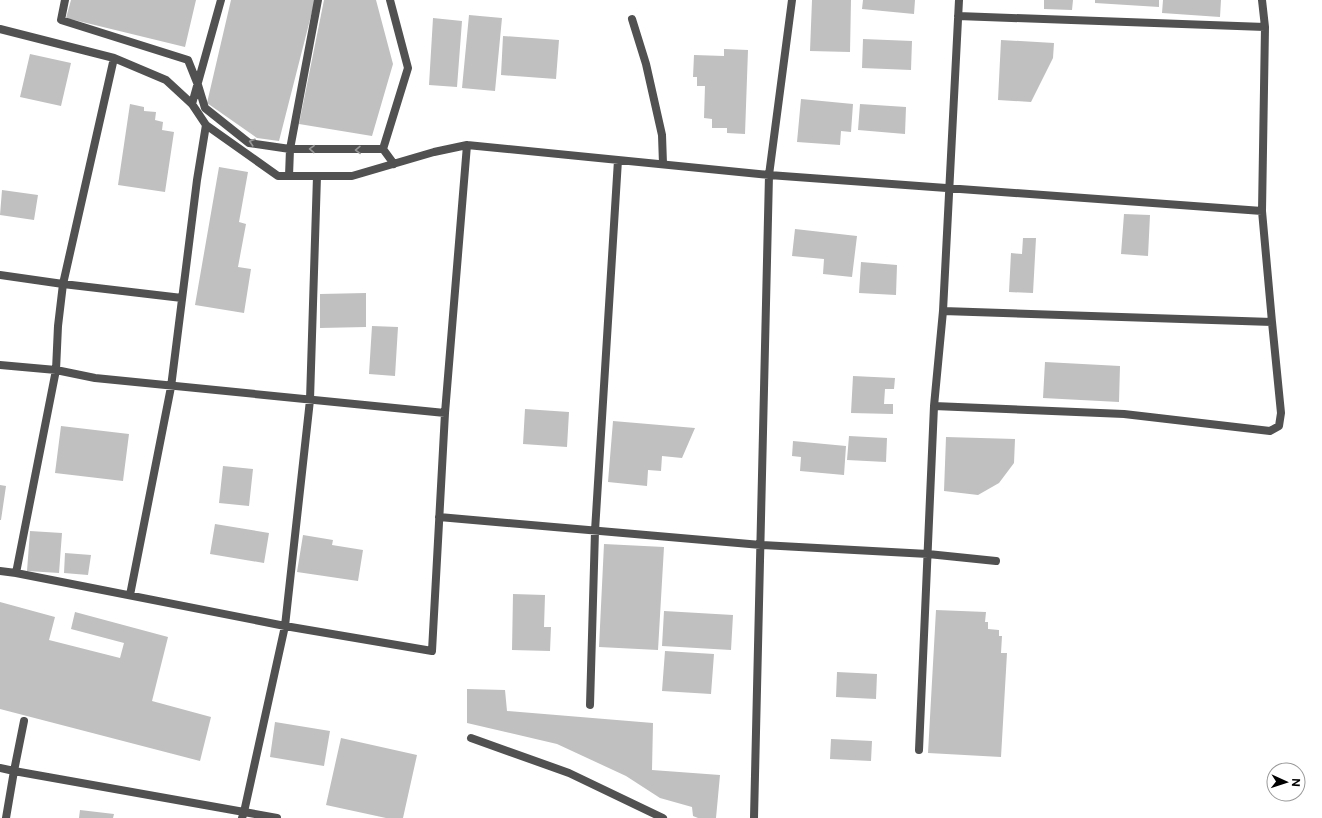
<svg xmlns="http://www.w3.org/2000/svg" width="1322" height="818" font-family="'Public Sans',sans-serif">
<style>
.building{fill:#c0c0c0}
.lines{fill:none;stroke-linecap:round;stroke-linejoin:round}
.lane{stroke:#515151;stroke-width:8}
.street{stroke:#515151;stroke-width:8}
.oneway{stroke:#979797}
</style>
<rect width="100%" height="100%" fill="#fff"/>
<path class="building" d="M71,0H196L185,47L66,18Z
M231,0H315L279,141L257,138L207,103Z
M324,0H376L393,64L372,136L299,124Z
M812,0H851L850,52L810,51Z
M863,0H915L914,14L862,9Z
M1044,0H1073L1072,10L1044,9Z
M1095,0H1159V7L1095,3Z
M1163,0H1221L1220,17L1162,13Z
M469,15L502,18L495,91L462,88Z
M433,18L462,21L457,87L429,85Z
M503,36L559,40L556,79L501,75Z
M863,39L912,41L911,70L862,68Z
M1001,40L1054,43L1053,58L1031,102L998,100Z
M724,49L748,50L745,134L727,133V128H712V119L704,118L705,86H697V77H693L694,55L724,56Z
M30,54L71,63L61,106L20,97Z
M801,99L853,104L851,132L841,131L840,145L797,142Z
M130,104L144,107V111L156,112L155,120L163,122L162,130L174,132L165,192L118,185Z
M860,104L906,107L905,134L858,130Z
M219,167L248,172L239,222L246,224L238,267L251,269L244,313L195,305Z
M2,190L38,195L34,220L0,215Z
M1124,214L1150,215L1148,256L1121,254Z
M795,229L857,236L852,277L823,274L824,259L792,256Z
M1023,238H1036L1033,293L1009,292L1011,253L1022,254Z
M861,262L897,265L896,295L859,293Z
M366,293V327L320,328V294Z
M372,326L398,327L395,376L369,374Z
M1045,362L1120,366L1119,402L1043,398Z
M853,376L895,378L894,389H885L884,404H893V414L851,413Z
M525,409L569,412L567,447L523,444Z
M613,421L695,428L682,458L662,456L661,471L648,470L647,486L608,482Z
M61,426L129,434L123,481L55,473Z
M849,436L887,438L886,462L847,460Z
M946,437L1015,439L1014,463L999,483L978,495L944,491Z
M793,441L846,446L844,475L800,471L801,457L792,456Z
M223,466L253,469L249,506L219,503Z
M0,485L6,486L1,520H0Z
M215,524L269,533L264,563L210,554Z
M30,531L62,533L59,573L27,571Z
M303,535L333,540L332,545L363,550L358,581L297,572Z
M604,544L664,547L658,650L599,647Z
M65,553L91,555L88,575L64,573Z
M513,594L545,595L544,627H551L550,651L512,650Z
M0,602L55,617L49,640L120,658L124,643L71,629L75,612L168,637L152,701L211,717L200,761L0,709Z
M936,610L986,612L985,622H988V629L999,630V636H1002L1001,653H1007L1001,757L928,753Z
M664,611L733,615L731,650L662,646Z
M665,651L714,654L711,694L662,691Z
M837,672L877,674L876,699L836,697Z
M467,689L505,690L507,711L653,723L652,770L720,775L716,818H698L693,816L692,807L660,798L626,776L557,744L467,723Z
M275,722L330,731L324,766L270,757Z
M341,738L417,755L403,818H386L326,805Z
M831,739L872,741L871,761L830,759Z
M80,810L114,814L113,818H79Z"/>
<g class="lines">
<path class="lane" d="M632,19L646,64L662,135L663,164"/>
<path class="street" d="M65,0L61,20L188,60L198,85L205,108L249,143L290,149H383
M1262,0L1265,27L1262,211L1272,322
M958,16L1265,27
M0,29L114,58L166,80L192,104L206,125L278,176H352L434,152L467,145
M114,58L63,284L182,298
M192,104L221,0
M383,149L408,68L390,0
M383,149L394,164
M289,176L290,149L318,0
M0,275L63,284L58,326L56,370L95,378L445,413
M0,365L56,370L16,573L0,571
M934,406L1124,414L1270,431L1279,426L1281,413L1272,322L943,311
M439,517L761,545L928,554L996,561
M16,573L285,626L432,651L445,413L467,145L769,175L1262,211
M130,595L171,387L197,180L206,125
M590,705L595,531L618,160
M471,738L569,773L663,818
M919,750L934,406L943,311L959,0
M0,768L14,771L24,721
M6,818L14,771L244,812L285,626L310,400L317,176
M242,818L244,812L277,818
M754,818L769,175L792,0"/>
</g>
<defs><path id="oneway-chevron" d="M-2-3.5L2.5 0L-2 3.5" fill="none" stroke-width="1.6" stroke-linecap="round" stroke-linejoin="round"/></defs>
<g class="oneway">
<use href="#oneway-chevron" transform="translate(252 142) rotate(-162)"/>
<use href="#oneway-chevron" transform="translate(312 149) rotate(-178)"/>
<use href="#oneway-chevron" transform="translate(358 150) rotate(179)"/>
</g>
<g transform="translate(1286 782) rotate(93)"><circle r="19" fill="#ffffff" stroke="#999999"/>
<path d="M0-3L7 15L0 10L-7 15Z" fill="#000000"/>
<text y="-6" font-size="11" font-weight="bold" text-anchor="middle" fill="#000000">N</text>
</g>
</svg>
